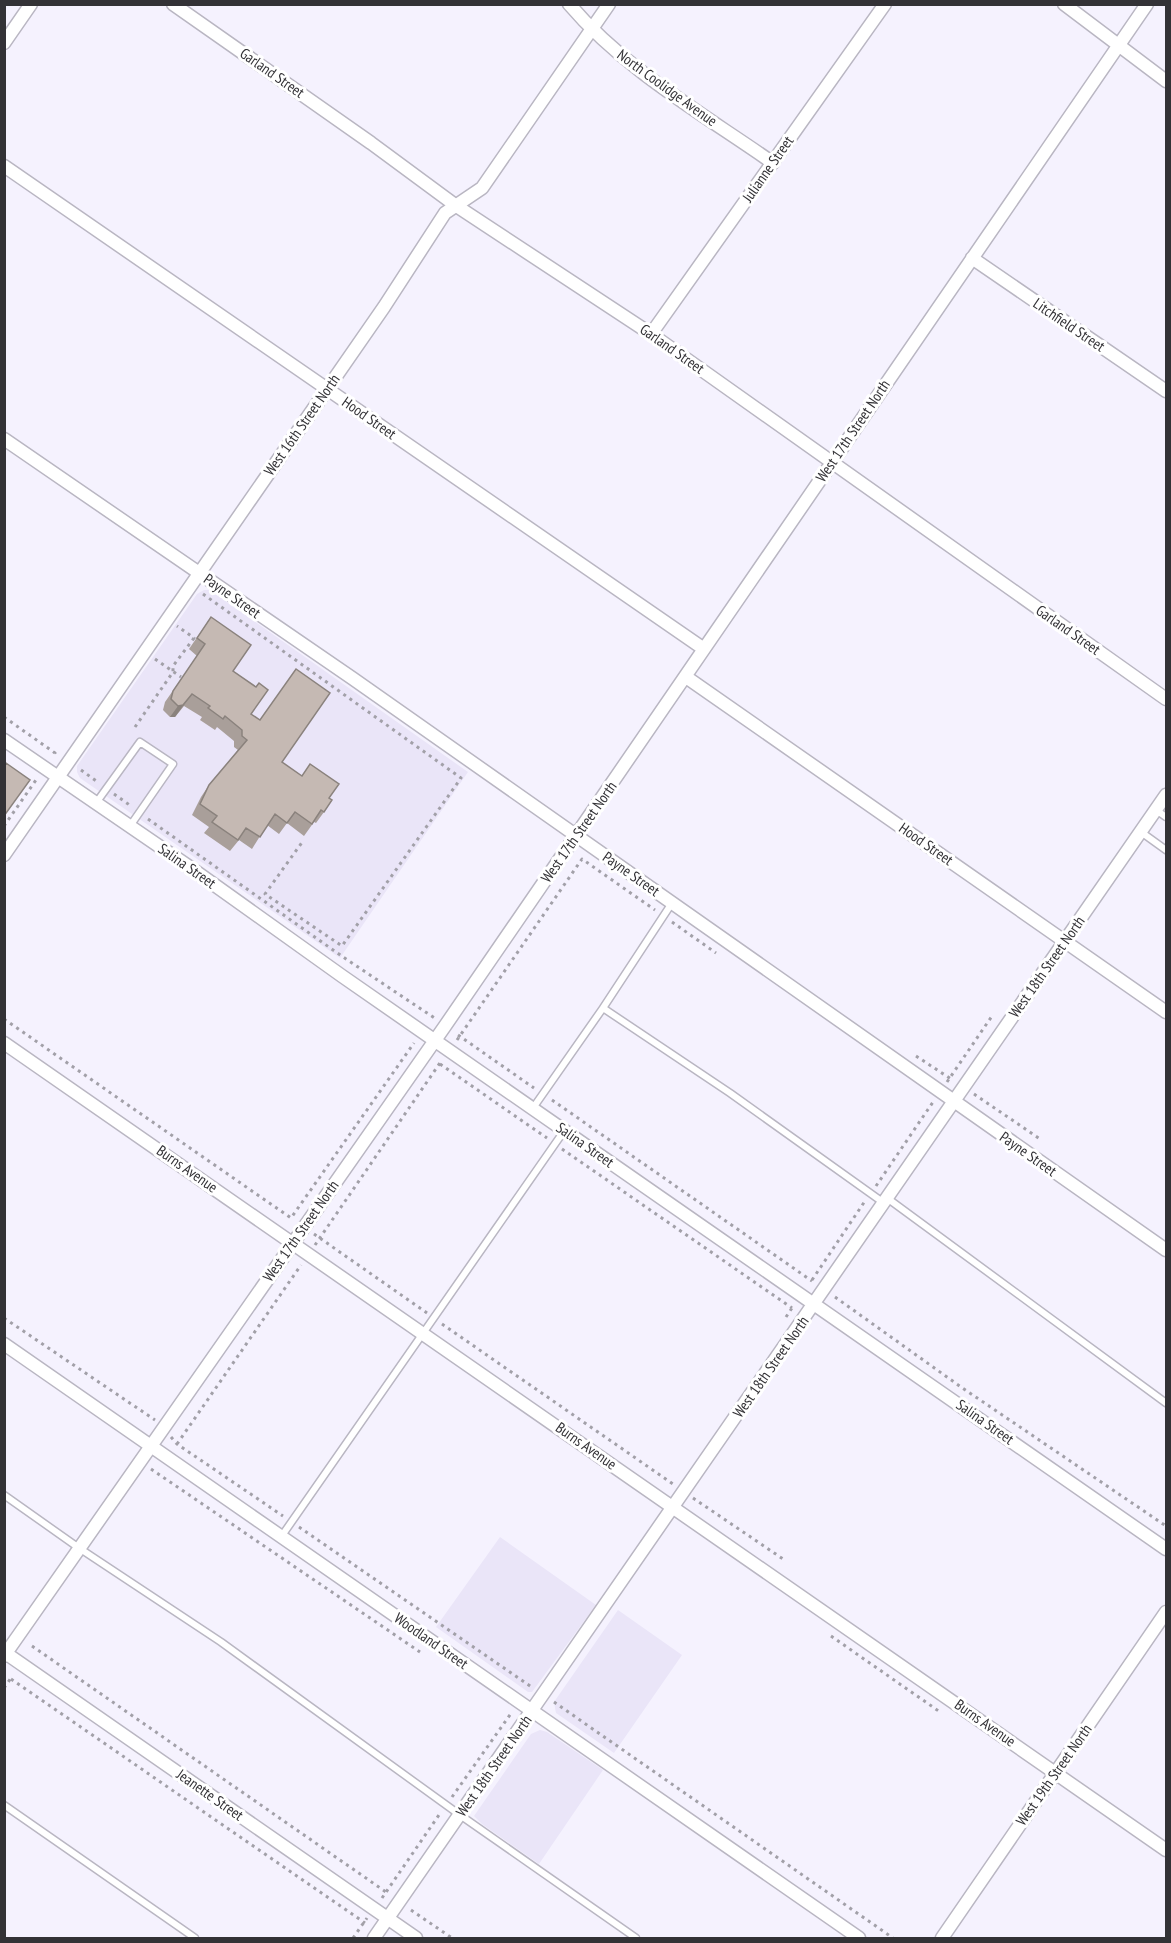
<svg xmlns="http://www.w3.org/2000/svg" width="1171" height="1943" font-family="'PT Sans Narrow',sans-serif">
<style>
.built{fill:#eae5f8}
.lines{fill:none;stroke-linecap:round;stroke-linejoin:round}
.service-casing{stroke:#b9b6c2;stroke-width:9}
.minor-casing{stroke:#b9b6c2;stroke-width:15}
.path{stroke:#a2a0a8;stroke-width:3;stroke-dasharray:3 4.5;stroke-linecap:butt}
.service{stroke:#fff;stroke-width:6}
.minor{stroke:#fff;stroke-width:12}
.wall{fill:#a99f9a}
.shaded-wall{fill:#8a827d}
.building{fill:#c5b9b3;stroke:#8a827d;stroke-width:1.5}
.labels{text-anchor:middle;stroke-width:6;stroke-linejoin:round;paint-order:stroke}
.street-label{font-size:15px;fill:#333236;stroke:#fff}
</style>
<rect width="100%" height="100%" fill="#f5f2fe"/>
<path class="built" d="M204,590H210L468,772L340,958L80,778L77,772V766L197,594Z
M500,1537L596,1605L532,1692H528L436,1627Z
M618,1610L682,1655L614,1753L556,1713L554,1702Z
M540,1730L547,1732L603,1770L539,1864L482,1824L474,1816L531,1734Z"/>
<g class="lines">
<defs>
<path id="service" d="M96,803L140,742L173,764L130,826
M1156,810L1166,817
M1141,832L1166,850
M672,903L603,1008L730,1093L884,1203
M533,1108L603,1008
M887,1198L1166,1403
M4,1495L79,1548L221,1642L460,1815L636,1938
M281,1537L564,1131
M4,1805L195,1938"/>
<path id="minor" d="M173,4L371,143L455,205L651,334L1166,699
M569,4C625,70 703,114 773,163
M1064,4L1166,81
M4,43L31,4
M4,166L704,649
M972,258L1166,391
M651,334L885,4
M4,439L352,678L1166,1250
M686,677L1166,1012
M4,740L188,866L342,976L1166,1549
M4,855L384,307L445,213L482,188L609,4
M4,1043L1166,1850
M4,1344L859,1938
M4,1652L416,1938
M4,1656L445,1026L1147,4
M374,1938L1166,795
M942,1938L1166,1612"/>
</defs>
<use href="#service" class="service-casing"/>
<use href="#minor" class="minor-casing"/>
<path class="path" d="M203,594L461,778L342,946L265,894L303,841
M155,659L181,677
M4,717L55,753L53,756
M135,727L173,672V666L194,638L177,626
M81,770L99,783
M114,794L131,806
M148,819L343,957L436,1019
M4,826L36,780
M672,922L716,953
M4,1019L291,1218L414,1043
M458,1035L534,1088
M457,1040L582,859L655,910
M916,1056L951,1079
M440,1064L547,1138
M947,1082L992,1016
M974,1094L1040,1139
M552,1100L812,1281
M562,1149L792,1308
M876,1186L933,1102
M314,1234L427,1313
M315,1245L442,1060
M812,1280L865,1201
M835,1297L961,1387L1166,1526
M786,1317L794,1305
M4,1318L155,1420
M442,1324L673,1484
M171,1437L177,1444L283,1516
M177,1444L301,1265
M151,1469L420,1652
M693,1498L786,1561
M299,1527L533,1688
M831,1636L940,1712
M32,1646L386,1892
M11,1679L365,1923
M4,1688L11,1678
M554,1702L893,1938
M452,1797L512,1712
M382,1898L441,1812
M411,1910L452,1938
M353,1938L367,1918"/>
<use href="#service" class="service"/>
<use href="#minor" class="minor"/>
</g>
<path class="wall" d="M211,617L233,671L256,687L259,683L251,714L282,762L329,798L324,812L316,823L314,822L304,836L287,823L279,834L267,825L252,849L239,840L230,851L204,833L209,827L192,815L201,797L209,785L238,750L234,747V741L217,727L215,730L200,720L202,717L184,706L175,717H170L163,710L165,702L197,656L189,649Z"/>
<path class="shaded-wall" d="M192,694L175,717H170L178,706Z"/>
<path class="building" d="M211,617L251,645L233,671L256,687L259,683L268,690L251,714L260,720L296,669L330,693L282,762L302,776L310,764L339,784L329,798L332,800L324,812L321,810L312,824L295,812L287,823L275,814L260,837L246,828L238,840L212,822L217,816L200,804L209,785L247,740L242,736V730L225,716L223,719L208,708L210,706L192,694L183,705L178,706L171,699L173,691L205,644L197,638Z
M6,763L30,780L4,816V766Z"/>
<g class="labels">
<g class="street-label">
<text transform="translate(272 73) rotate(35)" y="5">Garland Street</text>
<text transform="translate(667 88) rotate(36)" y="5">North Coolidge Avenue</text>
<text transform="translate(768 169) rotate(-55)" y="5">Julianne Street</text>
<text transform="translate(1069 325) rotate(34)" y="5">Litchfield Street</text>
<text transform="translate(672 349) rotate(35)" y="5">Garland Street</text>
<text transform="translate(369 418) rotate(35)" y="5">Hood Street</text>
<text transform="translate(302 425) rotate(-55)" y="5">West 16th Street North</text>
<text transform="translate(853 431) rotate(-56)" y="5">West 17th Street North</text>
<text transform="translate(232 596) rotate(35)" y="5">Payne Street</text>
<text transform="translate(1068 630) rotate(35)" y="5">Garland Street</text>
<text transform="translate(579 832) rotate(-55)" y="5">West 17th Street North</text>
<text transform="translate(926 844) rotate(35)" y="5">Hood Street</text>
<text transform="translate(187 866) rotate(35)" y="5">Salina Street</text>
<text transform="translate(631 874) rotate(35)" y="5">Payne Street</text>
<text transform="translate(1047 967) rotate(-55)" y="5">West 18th Street North</text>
<text transform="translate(585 1145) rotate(35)" y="5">Salina Street</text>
<text transform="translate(1028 1154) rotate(35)" y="5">Payne Street</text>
<text transform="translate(187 1169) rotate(35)" y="5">Burns Avenue</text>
<text transform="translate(301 1231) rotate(-55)" y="5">West 17th Street North</text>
<text transform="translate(771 1367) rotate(-55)" y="5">West 18th Street North</text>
<text transform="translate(985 1422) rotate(35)" y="5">Salina Street</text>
<text transform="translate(586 1446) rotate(35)" y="5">Burns Avenue</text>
<text transform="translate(431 1641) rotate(35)" y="5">Woodland Street</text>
<text transform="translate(985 1723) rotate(35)" y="5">Burns Avenue</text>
<text transform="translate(494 1766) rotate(-55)" y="5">West 18th Street North</text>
<text transform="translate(1054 1775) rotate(-55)" y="5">West 19th Street North</text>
<text transform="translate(210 1795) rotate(35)" y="5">Jeanette Street</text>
</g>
</g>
<rect width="1171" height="1943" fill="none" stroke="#333236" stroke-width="12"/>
</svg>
